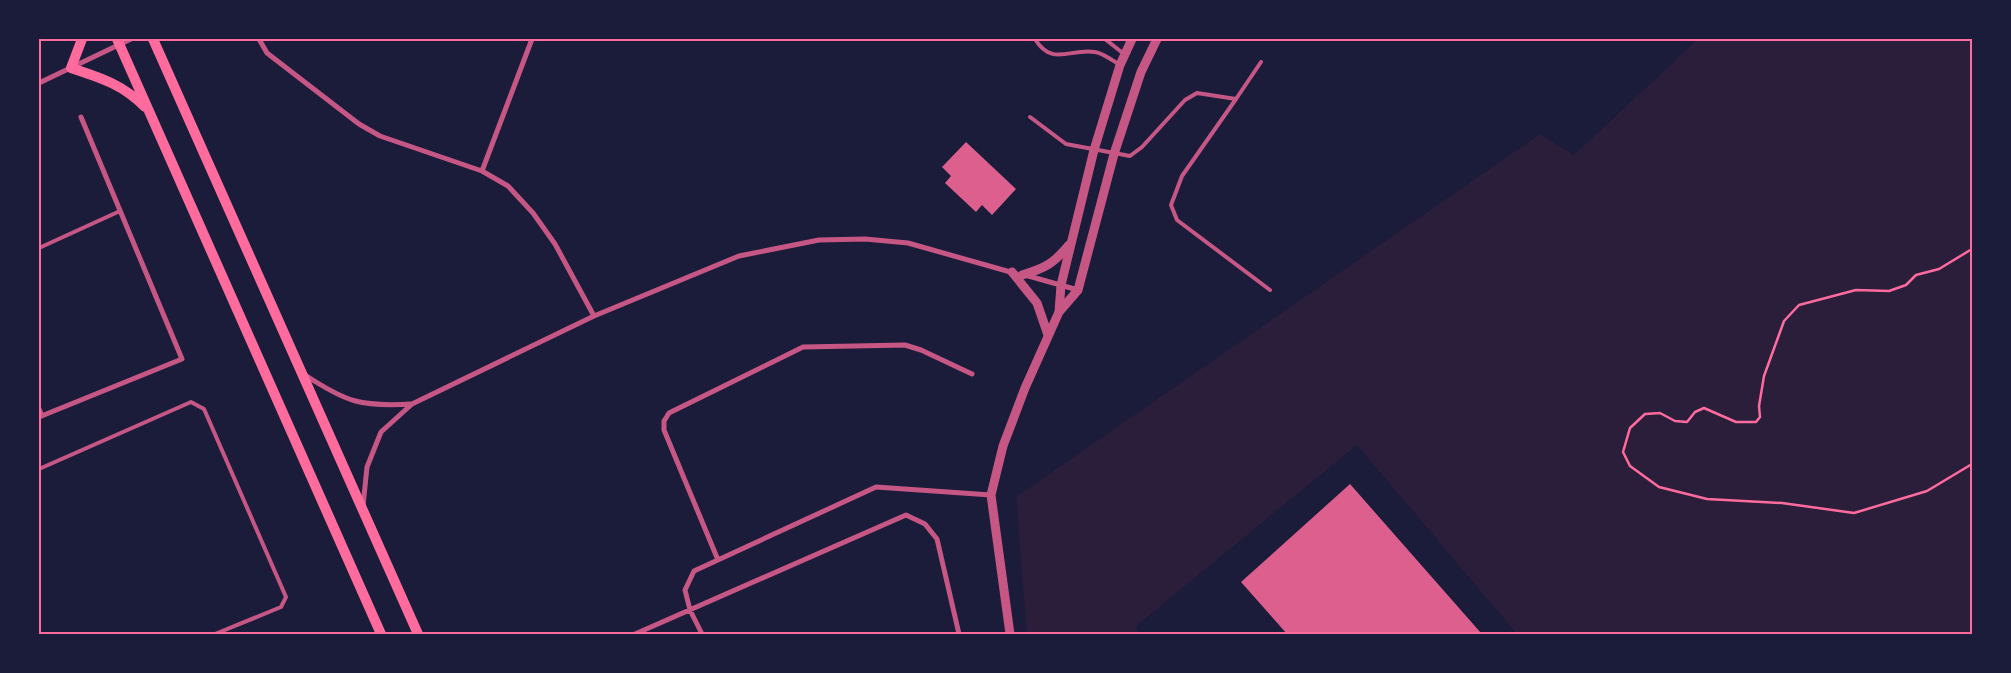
<svg xmlns="http://www.w3.org/2000/svg" width="2011" height="673" font-family="'Public Sans',sans-serif">
<style>
.green{fill:#2a1e3b}
.building{fill:#dd5f8e}
.lines{fill:none;stroke-linecap:round;stroke-linejoin:round}
.path{stroke:#ff6b9d;stroke-width:2.5}
.service{stroke:#c65784;stroke-width:4}
.minor{stroke:#c65784;stroke-width:5}
.tertiary{stroke:#c65784;stroke-width:9}
.secondary{stroke:#ff6b9d;stroke-width:10}
.neatline{fill:none;stroke:#ff6b9d;stroke-width:2}
</style>
<rect width="100%" height="100%" fill="#1b1b3a"/>
<path class="green" d="M1698,39H1972V634H1517L1357,445L1136,626L1138,634H1027L1016,497L1540,134L1574,155Z"/>
<path class="building" d="M966,142L1016,189L992,215L982,205L976,212L945,183L951,176L942,167Z
M1350,484L1481,633L1480,634H1287L1241,582Z"/>
<g class="lines">
<path class="path" d="M1972,249L1939,269L1916,275L1906,285L1889,291L1856,290L1799,305L1784,321L1764,376L1759,406L1760,417L1756,422H1736L1704,408L1695,412L1687,422L1675,421L1660,413L1645,414L1630,428L1623,452L1630,466L1659,487L1707,499L1782,503L1854,513L1927,491L1972,464"/>
<path class="service" d="M1035,39C1052,67 1070,48 1095,52C1103,53 1113,61 1120,65
M1105,39L1124,54
M1236,99L1182,176L1171,205L1177,220L1270,290
M1030,117L1066,144L1130,156L1142,147L1185,100L1197,93L1236,99L1261,62
M39,248L120,211
M39,469L191,402L204,409L286,597L281,607L215,634"/>
<path class="minor" d="M259,39L267,53L359,124L380,136L482,171L508,186L533,213L555,244L594,316
M39,83L131,39
M482,171L532,39
M1025,275L1078,290
M305,375C346,402 361,407 411,404
M39,409L42,416
M39,417L182,359L81,117
M363,506L367,467L381,432L412,404L594,316L739,256L819,240L865,239L908,243L1014,273
M718,560L664,430V421L669,413L803,347L905,345L921,350L972,374
M635,634L906,515L925,524L937,539L959,634
M702,634L690,610L685,590L694,571L876,487L991,495"/>
<path class="tertiary" d="M1012,272L1037,303L1048,335
M1022,275C1046,268 1054,263 1069,245
M1059,312L1078,290L1114,154L1141,72L1157,39
M1010,634L991,495L1003,446L1025,388L1059,312L1061,285L1094,150L1120,65L1132,39"/>
<path class="secondary" d="M82,39L71,68C101,78 122,84 145,107
M117,39L381,634
M153,39L418,634"/>
</g>
<rect width="2011" height="673" fill="none" stroke="#1b1b3a" stroke-width="80"/>
<rect x="40" y="40" width="1931" height="593" class="neatline"/>
</svg>
